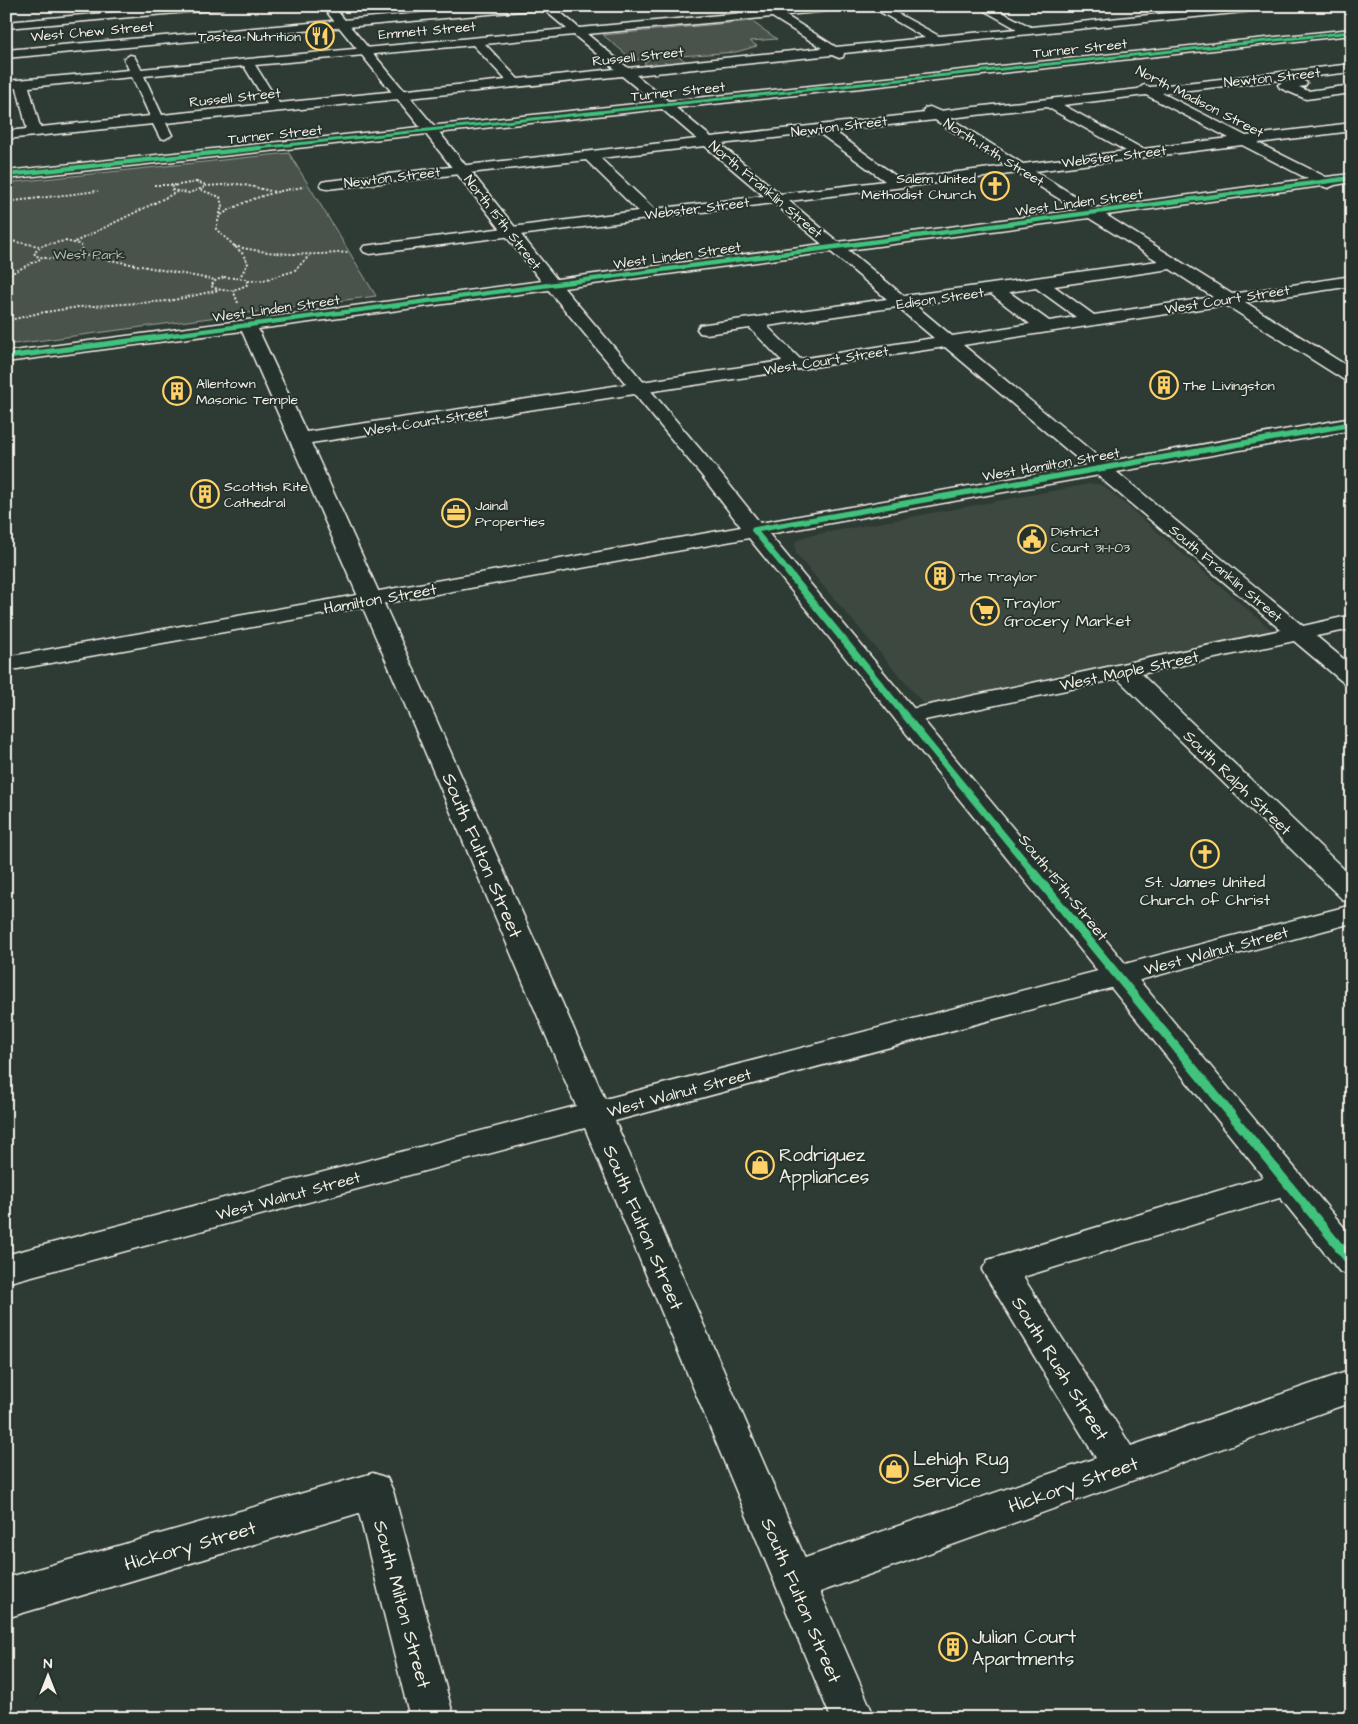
<svg xmlns="http://www.w3.org/2000/svg" width="1358" height="1724" font-family="'Architects Daughter',sans-serif">
<style>
.built{fill:#3c4841}
.green{fill:#48524c;stroke:#9ea29a}
.lines{fill:none;stroke-linecap:round;stroke-linejoin:round}
.minor-casing{stroke:#f4f1e8;stroke-width:3}
.major-casing{stroke:#f4f1e8;stroke-width:3}
.path{stroke:#f4f1e8;stroke-width:2;stroke-dasharray:2 2;stroke-linecap:butt}
.minor{fill:#26332d;fill-rule:evenodd}
.major{fill:#26332d;fill-rule:evenodd}
.cycleway-far5-casing{stroke:#26332d;stroke-width:4.5}
.cycleway-far4-casing{stroke:#26332d;stroke-width:6}
.cycleway-far3-casing{stroke:#26332d;stroke-width:8}
.cycleway-far2-casing{stroke:#26332d;stroke-width:9}
.cycleway-far1-casing{stroke:#26332d;stroke-width:12}
.cycleway-casing{stroke:#26332d;stroke-width:14}
.cycleway-far5{stroke:#40c37c;stroke-width:3}
.cycleway-far4{stroke:#40c37c;stroke-width:4.5}
.cycleway-far3{stroke:#40c37c;stroke-width:5.5}
.cycleway-far2{stroke:#40c37c;stroke-width:7}
.cycleway-far1{stroke:#40c37c;stroke-width:9}
.cycleway{stroke:#40c37c;stroke-width:11}
.labels{text-anchor:middle;stroke-width:4;stroke-linejoin:round;paint-order:stroke}
.far-street-label{font-size:14px;fill:#f4f1e8;stroke:#26332d}
.far-poi-label{font-size:14px;fill:#f4f1e8;stroke:#26332d;text-anchor:start}
.far-park-label{font-size:14px;fill:#b8b9b1;stroke:#26332d}
.street-label{font-size:16px;fill:#f4f1e8;stroke:#26332d}
.poi-label{font-size:16px;fill:#f4f1e8;stroke:#26332d;text-anchor:start}
.near-street-label{font-size:19px;fill:#f4f1e8;stroke:#26332d}
.near-poi-label{font-size:19px;fill:#f4f1e8;stroke:#26332d;text-anchor:start}
</style>
<rect width="100%" height="100%" fill="#2e3b34"/>
<filter id="ink" filterUnits="userSpaceOnUse"><feTurbulence type="fractalNoise" baseFrequency=".02" numOctaves="2"/><feDisplacementMap in="SourceGraphic" scale="10" xChannelSelector="R" yChannelSelector="G"/><feConvolveMatrix kernelMatrix="1 2 1 2 8 2 1 2 1" color-interpolation-filters="sRGB"/></filter>
<g filter="url(#ink)">
<path class="built" d="M1090,484H1097L1105,487L1274,632L928,705L922,702L796,554L795,542L807,536Z"/>
<path class="green" d="M751,21L777,39L750,41L757,46L736,52L679,56L687,63L649,67L644,63L649,59L633,60L603,35Z
M289,153L376,296L6,345V183Z"/>
<g class="lines">
<defs>
<path id="minor" d="M181,6H227L222,9L6,28V22Z
M500,6H553L579,28L764,11L765,8L769,7L776,10L813,6H856L851,9L785,15L836,47L925,38L870,6H884L939,36L1017,29L976,6H990L1031,27L1238,6H1278L1273,9L844,53L843,57L839,58L832,55L636,75L668,101L1352,29V35L676,108L711,137L925,113L923,111L925,108L930,107L939,111L1138,89L1144,85L1150,87L1352,64V72L1162,93L1246,136L1352,123V131L1258,143L1326,177L1352,174V182L1335,185L1328,188L1322,186L1106,215L1232,294L1352,276V286L1245,302L1352,369V382L1346,381L1226,305L963,345L1303,626L1352,615V629L1316,636L1352,666V685L1344,683L1294,641L1141,674L1352,877V902L1342,899L1118,679L906,724L897,722L894,717L897,712L906,710L1281,630L945,347L311,443L415,672L605,1099L1352,905V923L615,1121L805,1558L1096,1458L988,1280L982,1270L988,1260L1287,1170L1299,1174L1304,1183L1299,1192L1023,1277L1131,1446L1352,1370V1402L820,1592L875,1718H831L585,1128L6,1283V1255L576,1106L391,672L242,331L6,362V352L822,244L774,203L370,254L364,252L362,249L364,246L638,211L586,160L327,189L322,188L320,185L322,182L327,181L697,139L662,109L6,179V171L654,102L622,76L166,123L172,135L165,139L160,138L153,124L6,139V131L27,129L17,88L6,89V81L129,70L124,59L130,55L134,56L141,69L567,29L543,9L6,58V50ZM772,17L822,48L628,68L587,34ZM574,35L615,69L518,79L485,44ZM473,45L506,80L279,103L255,65ZM244,66L267,104L162,115L144,76ZM132,77L150,116L40,127L29,87ZM1146,95L1229,138L1143,149L1063,105ZM1047,107L1126,151L1023,164L950,118ZM935,120L1007,166L900,179L834,131ZM819,133L885,181L780,194L720,144ZM1242,145L1308,179L1094,208L1035,171ZM705,146L764,196L654,209L600,158ZM1018,173L1077,210L838,242L789,201ZM1089,218L1158,261L904,296L848,250ZM831,252L887,299L706,324L700,325L697,329L700,333L706,334L750,328L782,361L306,432L258,329ZM1170,269L1213,297L1094,315L1054,286ZM1036,288L1076,317L1049,321L1009,292ZM991,294L1030,324L952,336L915,305ZM897,307L934,338L800,359L767,326Z
M1301,79L1307,83L1305,86L1299,87L1308,91L1352,85V93L1306,99L1280,88L1278,85L1284,81Z
M373,1473L387,1478L393,1491L454,1718H410L359,1513L6,1618V1578Z"/>
<path id="major" d="M322,6H333L435,127L558,281L716,468L760,523L1352,418V430L769,534L1352,1237V1276L1340,1272L749,538L6,671V657L741,527L702,476L546,287L425,133Z"/>
</defs>
<use href="#minor" class="minor-casing"/>
<use href="#major" class="major-casing"/>
<path class="path" d="M196,182L204,184L205,187L189,193L172,190L173,186Z
M154,185H175
M205,186L240,184L275,192
M201,190L220,197L222,206L216,229L242,253L248,263L240,277
M6,202L98,191
M221,215C247,199 274,191 304,187
M6,240L39,246
M65,241L78,244L83,247L78,254L51,259L36,256L34,253L43,245Z
M75,242L177,192
M234,246C272,255 309,256 348,252
M78,254L215,280
M6,276L42,258
M224,277L246,279L248,284C236,291 223,293 211,286L215,281Z
M248,281L264,280L294,271L309,256
M233,290L238,303
M6,321L39,313L79,307L169,301L219,290"/>
<use href="#minor" class="minor"/>
<use href="#major" class="major"/>
<defs>
<path id="cycleway-far5" d="M249,149L1352,32"/>
<path id="cycleway-far4" d="M6,175L260,148
M158,337L1352,178"/>
<path id="cycleway-far3" d="M6,357L168,336
M789,573L754,530L1352,424"/>
<path id="cycleway-far2" d="M788,572L1033,872"/>
<path id="cycleway-far1" d="M1032,871L1341,1249"/>
<path id="cycleway" d="M1340,1248L1352,1262"/>
</defs>
<use href="#cycleway-far5" class="cycleway-far5-casing"/>
<use href="#cycleway-far4" class="cycleway-far4-casing"/>
<use href="#cycleway-far3" class="cycleway-far3-casing"/>
<use href="#cycleway-far2" class="cycleway-far2-casing"/>
<use href="#cycleway-far1" class="cycleway-far1-casing"/>
<use href="#cycleway" class="cycleway-casing"/>
<use href="#cycleway-far5" class="cycleway-far5"/>
<use href="#cycleway-far4" class="cycleway-far4"/>
<use href="#cycleway-far3" class="cycleway-far3"/>
<use href="#cycleway-far2" class="cycleway-far2"/>
<use href="#cycleway-far1" class="cycleway-far1"/>
<use href="#cycleway" class="cycleway"/>
</g>
</g>
<defs>
<symbol id="restaurant-ring" viewBox="-11 -11 22 22"><circle r="9.5" fill="#26332d" stroke="#ffd166" stroke-width="1.5"/><path d="M-5-6h1v4h1v-4h1v4h1v-4h1v5L-1.5 .5V6h-2V.5L-5-1ZM5-6V6H3V1.5H1.5Q1.5-4 5-6Z" fill="#ffd166"/></symbol>
<symbol id="church-ring" viewBox="-11 -11 22 22"><circle r="9.5" fill="#26332d" stroke="#ffd166" stroke-width="1.5"/><path d="M-1.2-6h2.4v3.5h3.3v2.4h-3.3V6h-2.4V-.1h-3.3v-2.4h3.3Z" fill="#ffd166"/></symbol>
<symbol id="building-ring" viewBox="-11 -11 22 22"><circle r="9.5" fill="#26332d" stroke="#ffd166" stroke-width="1.5"/><path d="M-4-6H4V6H1V3H-1V6H-4ZM-2.5-4.3h1.7v1.8h-1.7ZM.8-4.3h1.7v1.8H.8ZM-2.5-1h1.7V.8h-1.7ZM.8-1h1.7V.8H.8Z" fill="#ffd166"/></symbol>
<symbol id="office-ring" viewBox="-11 -11 22 22"><circle r="9.5" fill="#26332d" stroke="#ffd166" stroke-width="1.5"/><path d="M-6-3h4V-5.5h4V-3h4V5H-6ZM-1-4.5V-3h2v-1.5ZM-6 0V1H6V0Z" fill="#ffd166"/></symbol>
<symbol id="civic-ring" viewBox="-11 -11 22 22"><circle r="9.5" fill="#26332d" stroke="#ffd166" stroke-width="1.5"/><path d="M-.6-6.5H3V-4.5H.6V-3L4-1V1h2V6H-6V1h2V-1L-.6-3ZM-1.2 2.5V6h2.4V2.5Z" fill="#ffd166"/></symbol>
<symbol id="supermarket-ring" viewBox="-11 -11 22 22"><circle r="9.5" fill="#26332d" stroke="#ffd166" stroke-width="1.5"/><path d="M-6-5.5h2.5l.6 2H6L4.5 2H-2.5L-4.4-4H-6ZM-1.5 3.2a1.3 1.3 0 1 0 .1 0ZM3 3.2a1.3 1.3 0 1 0 .1 0Z" fill="#ffd166"/></symbol>
<symbol id="shop-ring" viewBox="-11 -11 22 22"><circle r="9.5" fill="#26332d" stroke="#ffd166" stroke-width="1.5"/><path d="M-5-2.5h2.3a2.7 3.5 0 0 1 5.4 0H5L5.5 6h-11ZM-1.5-2.5h3a1.5 2.3 0 0 0-3 0Z" fill="#ffd166"/></symbol>
</defs>
<g fill-rule="evenodd">
<use href="#restaurant-ring" x="304" y="20" width="32" height="32"/>
<use href="#church-ring" x="979" y="170" width="32" height="32"/>
<use href="#building-ring" x="1148" y="369" width="32" height="32"/>
<use href="#building-ring" x="161" y="375" width="32" height="32"/>
<use href="#building-ring" x="189" y="478" width="32" height="32"/>
<use href="#office-ring" x="440" y="497" width="32" height="32"/>
<use href="#civic-ring" x="1016" y="523" width="32" height="32"/>
<use href="#building-ring" x="924" y="560" width="32" height="32"/>
<use href="#supermarket-ring" x="969" y="595" width="32" height="32"/>
<use href="#church-ring" x="1189" y="838" width="32" height="32"/>
<use href="#shop-ring" x="744" y="1149" width="32" height="32"/>
<use href="#shop-ring" x="878" y="1453" width="32" height="32"/>
<use href="#building-ring" x="937" y="1631" width="32" height="32"/>
</g>
<g class="labels">
<g class="far-street-label">
<text transform="translate(427 30) rotate(-5)" y="5">Emmett Street</text>
<text transform="translate(92 31) rotate(-5)" y="5">West Chew Street</text>
<text transform="translate(1080 48) rotate(-6)" y="5">Turner Street</text>
<text transform="translate(638 56) rotate(-6)" y="5">Russell Street</text>
<text transform="translate(1272 77) rotate(-6)" y="5">Newton Street</text>
<text transform="translate(678 91) rotate(-6)" y="5">Turner Street</text>
<text transform="translate(235 97) rotate(-6)" y="5">Russell Street</text>
<text transform="translate(1200 101) rotate(27)" y="5">North Madison Street</text>
<text transform="translate(839 126) rotate(-7)" y="5">Newton Street</text>
<text transform="translate(275 134) rotate(-6)" y="5">Turner Street</text>
<text transform="translate(994 152) rotate(32)" y="5">North 14th Street</text>
<text transform="translate(1114 156) rotate(-7)" y="5">Webster Street</text>
<text transform="translate(392 177) rotate(-7)" y="5">Newton Street</text>
<text transform="translate(766 189) rotate(40)" y="5">North Franklin Street</text>
<text transform="translate(1079 202) rotate(-8)" y="5">West Linden Street</text>
<text transform="translate(697 208) rotate(-7)" y="5">Webster Street</text>
<text transform="translate(503 222) rotate(52)" y="5">North 15th Street</text>
<text transform="translate(677 255) rotate(-8)" y="5">West Linden Street</text>
<text transform="translate(940 298) rotate(-8)" y="5">Edison Street</text>
<text transform="translate(1227 299) rotate(-9)" y="5">West Court Street</text>
<text transform="translate(276 308) rotate(-8)" y="5">West Linden Street</text>
<text transform="translate(826 360) rotate(-9)" y="5">West Court Street</text>
<text transform="translate(426 421) rotate(-9)" y="5">West Court Street</text>
<text transform="translate(1051 464) rotate(-10)" y="5">West Hamilton Street</text>
<text transform="translate(1226 573) rotate(40)" y="5">South Franklin Street</text>
</g>
<g class="far-poi-label">
<text x="301" y="41" text-anchor="end">Tastea Nutrition</text>
<text x="976" y="183" text-anchor="end">Salem United<tspan x="976" dy="16">Methodist Church</tspan></text>
<text x="196" y="388">Allentown<tspan x="196" dy="16">Masonic Temple</tspan></text>
<text x="1183" y="390">The Livingston</text>
<text x="224" y="491">Scottish Rite<tspan x="224" dy="16">Cathedral</tspan></text>
<text x="475" y="510">Jaindl<tspan x="475" dy="16">Properties</tspan></text>
<text x="1051" y="536">District<tspan x="1051" dy="16">Court 31-1-03</tspan></text>
<text x="959" y="581">The Traylor</text>
</g>
<g class="far-park-label">
<text x="89" y="259">West Park</text>
</g>
<g class="street-label">
<text transform="translate(380 598) rotate(-10)" y="6">Hamilton Street</text>
<text transform="translate(1129 670) rotate(-12)" y="6">West Maple Street</text>
<text transform="translate(1238 782) rotate(44)" y="6">South Ralph Street</text>
<text transform="translate(1064 887) rotate(51)" y="6">South 15th Street</text>
<text transform="translate(1216 950) rotate(-15)" y="6">West Walnut Street</text>
<text transform="translate(679 1092) rotate(-15)" y="6">West Walnut Street</text>
<text transform="translate(288 1195) rotate(-15)" y="6">West Walnut Street</text>
</g>
<g class="poi-label">
<text x="1004" y="608">Traylor<tspan x="1004" dy="18">Grocery Market</tspan></text>
<text x="1205" y="887" text-anchor="middle">St. James United<tspan x="1205" dy="18">Church of Christ</tspan></text>
</g>
<g class="near-street-label">
<text transform="translate(483 855) rotate(67)" y="7">South Fulton Street</text>
<text transform="translate(644 1227) rotate(67)" y="7">South Fulton Street</text>
<text transform="translate(1061 1368) rotate(58)" y="7">South Rush Street</text>
<text transform="translate(1073 1484) rotate(-19)" y="7">Hickory Street</text>
<text transform="translate(190 1545) rotate(-16)" y="7">Hickory Street</text>
<text transform="translate(802 1600) rotate(67)" y="7">South Fulton Street</text>
<text transform="translate(403 1604) rotate(75)" y="7">South Milton Street</text>
</g>
<g class="near-poi-label">
<text x="779" y="1161">Rodriguez<tspan x="779" dy="22">Appliances</tspan></text>
<text x="913" y="1465">Lehigh Rug<tspan x="913" dy="22">Service</tspan></text>
<text x="972" y="1643">Julian Court<tspan x="972" dy="22">Apartments</tspan></text>
</g>
</g>
<rect width="1358" height="1724" fill="none" stroke="#26332d" stroke-width="25"/>
<rect x="12" y="12" width="1333" height="1699" fill="none" stroke="#f4f1e8" stroke-width="2" filter="url(#ink)"/>
<g transform="translate(48 1676)" stroke="#26332d" stroke-width="4" paint-order="stroke">
<path d="M0-4L9 19L0 12L-9 19Z" fill="#f4f1e8"/>
<text y="-8" font-size="14" font-weight="bold" text-anchor="middle" fill="#f4f1e8">N</text>
</g>
</svg>
